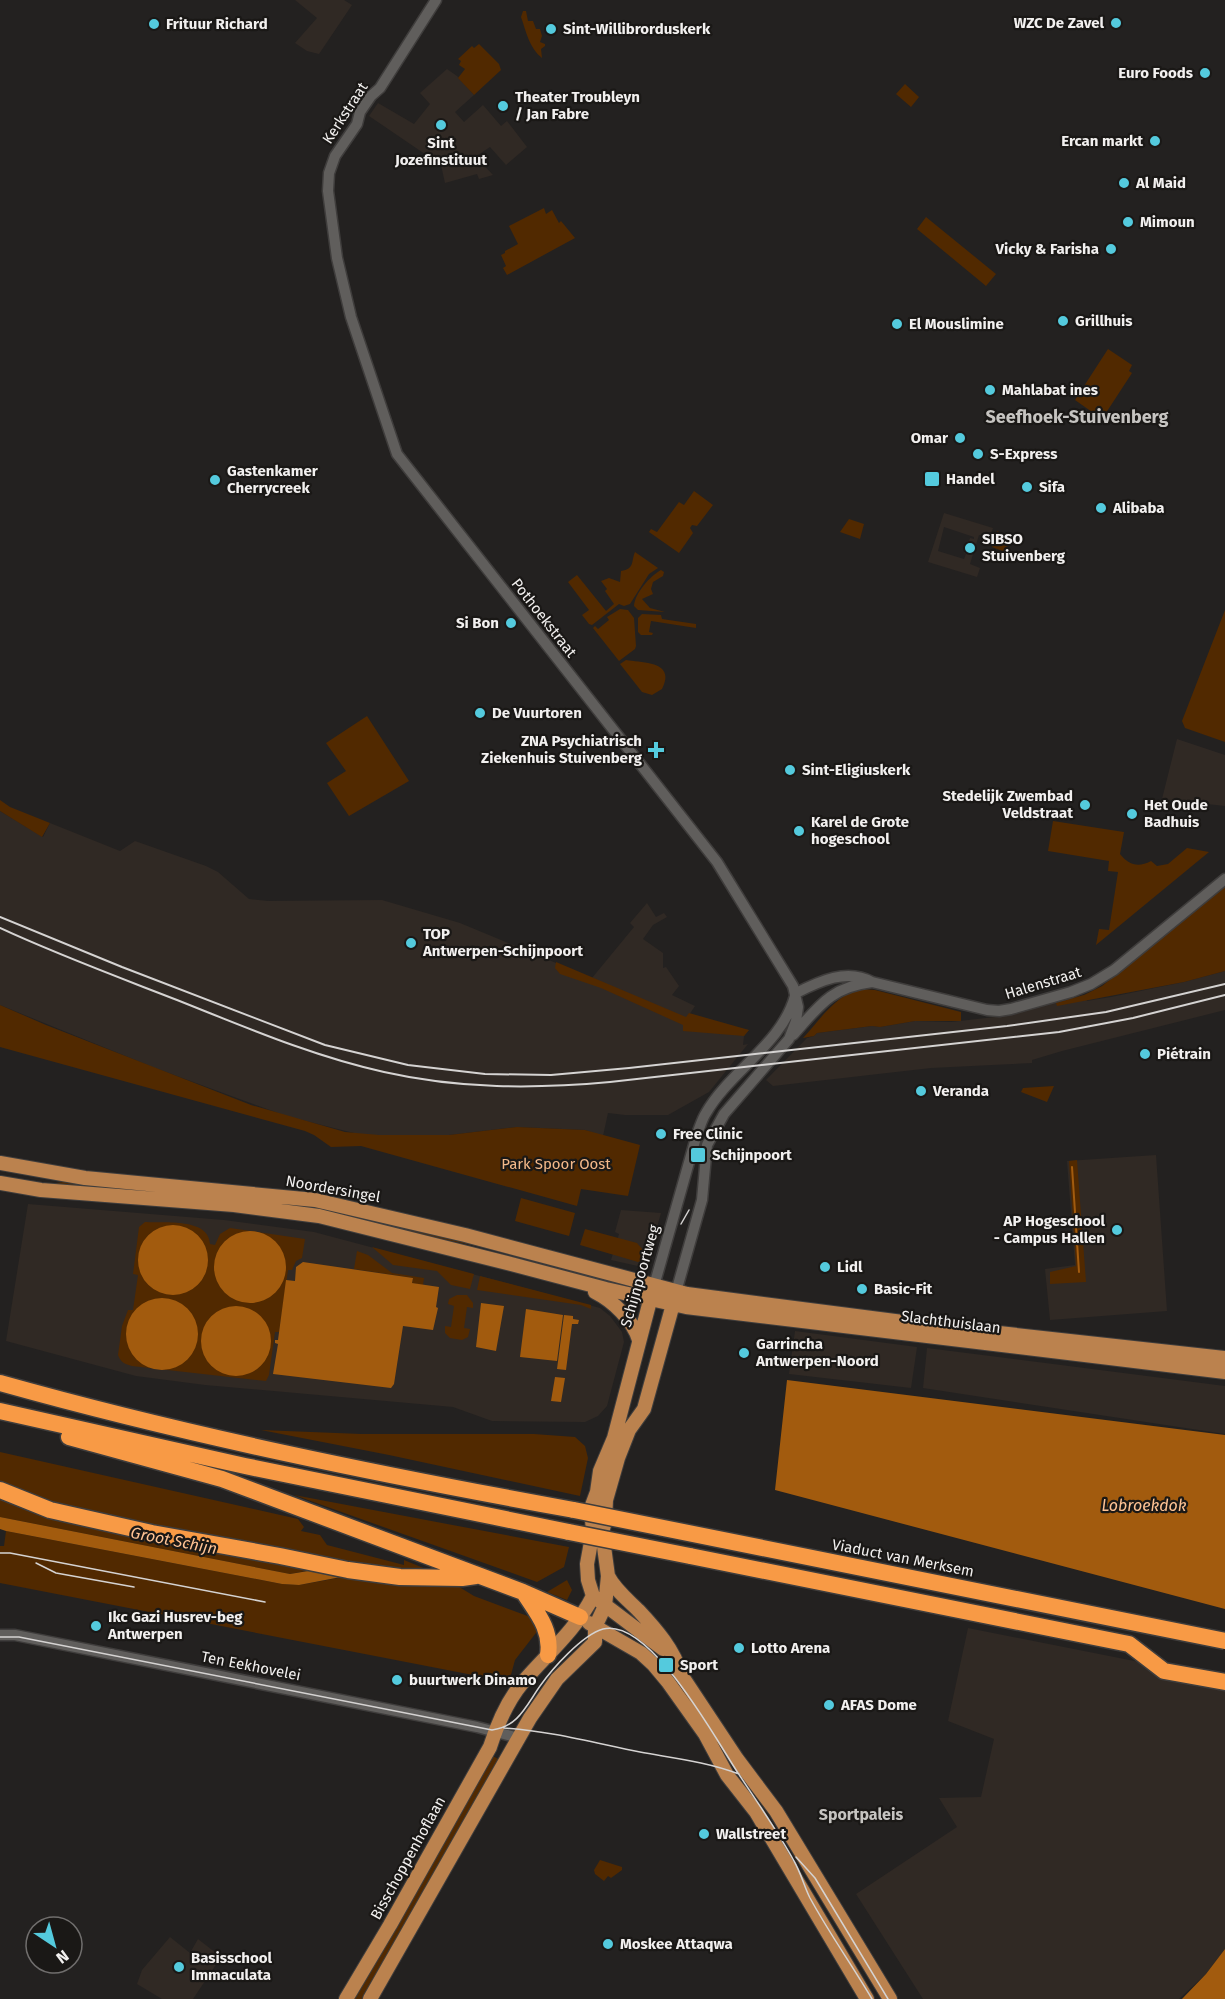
<svg xmlns="http://www.w3.org/2000/svg" width="1225" height="1999" font-family="'Fira Sans',sans-serif">
<style>
.built{fill:#302924;fill-rule:evenodd}
.green{fill:#512900}
.water{fill:#a25b0e}
.lines{fill:none;stroke-linecap:round;stroke-linejoin:round}
.stream{stroke:#a25b0e;stroke-width:2}
.minor-casing{stroke:#3f3d3c;stroke-width:13}
.major-casing{stroke:#3f3d3c;stroke-width:16}
.highway-casing{stroke:#3f3d3c;stroke-width:19}
.minor{stroke:#605e5c;stroke-width:10}
.major{stroke:#bb824e;stroke-width:14}
.highway{stroke:#f89a45;stroke-width:16}
.tram{stroke:#d5d3d2;stroke-width:1.5}
.rail{stroke:#d5d3d2;stroke-width:2}
.highway-bridge-casing{stroke:#3f3d3c;stroke-width:19;stroke-linecap:butt}
.highway-bridge{stroke:#f89a45;stroke-width:16}
.poi-dot{fill:#54cadd;stroke:#1a1816;stroke-width:2}
.labels{text-anchor:middle;stroke-width:4.5;stroke-linejoin:round;paint-order:stroke}
.poi-label{font-size:15px;font-weight:bold;fill:#f2f0ef;stroke:#1a1816;text-anchor:start}
.street-label{font-size:15px;fill:#f2f0ef;stroke:#1a1816}
.park-label{font-size:15px;fill:#f4b98a;stroke:#1a1816}
.water-label{font-size:16px;font-style:italic;fill:#ffc394;stroke:#1a1816}
.neighbourhood-label{font-size:16px;font-weight:bold;fill:#c6c4c1;stroke:#1a1816}
.quarter-label{font-size:18px;font-weight:bold;fill:#c6c4c1;stroke:#1a1816}
</style>
<rect width="100%" height="100%" fill="#232120"/>
<path class="built" d="M295,0H344L352,5L319,54L307,51L295,43L317,18Z
M447,69L457,76L474,95L455,112L464,122L483,105L501,126L507,121L527,147L506,165L490,147L478,155L476,157L493,175L479,179L477,174L445,183L441,165L369,116L378,103L414,124L430,104L420,93Z
M944,513L993,528L990,538L979,535L970,564L980,568L977,577L928,562ZM944,527L974,537V539L970,538L969,541H967L964,553L966,554L964,559L938,551Z
M1177,739L1225,755V806L1162,799Z
M0,811L43,837L50,823L120,851L135,841L206,866L218,872L249,899L268,901L382,900L460,923L592,978L634,927L630,923L647,903L656,917L664,913L667,917L653,925L643,939L663,953V968L666,967L679,986L672,995L695,1006L687,1018L749,1030L744,1036L743,1045L748,1044L709,1092L668,1115H625L608,1113L603,1136L585,1130L517,1127L449,1135H362L286,1116L155,1068L0,1005Z
M1225,971V1010L1062,1051L1032,1060V1063L931,1068L773,1086L766,1080L807,1038L814,1036L817,1033L872,1026L880,1027L915,1021L951,1022L1003,1016L1084,995L1087,1001L1111,997L1184,982Z
M1156,1155L1167,1311L1050,1320L1045,1269L1075,1265L1067,1161Z
M28,1204L224,1220L314,1232L600,1308L610,1316L622,1332L624,1342L607,1406L598,1416L585,1422L492,1421L453,1407L205,1385L136,1376L6,1341Z
M621,1210L661,1213L647,1261L642,1267L611,1260L619,1234L615,1232Z
M795,1331L917,1347L911,1388L789,1374Z
M927,1348L1225,1386V1434L923,1388Z
M968,1628L1225,1679V1949L1206,1974L1179,1999H923L856,1894L957,1827L939,1798L981,1797L994,1739L948,1721Z
M170,1937L190,1953L198,1939L221,1957L193,1999H162L137,1984L142,1970Z"/>
<path class="green" d="M523,11H526L528,21H533L536,29H540L542,36L540,42L545,44V46L541,49L542,58C529,48 526,31 521,17Z
M479,44L499,64L501,70L474,95L458,78L465,69L459,65L461,61L458,59L472,46L474,48Z
M905,84L919,97L911,107L896,94Z
M544,208L546,214L552,210L559,223L561,221L575,238L507,275L503,268L506,266L501,255L505,253V251L518,244L509,226Z
M926,217L996,274L986,286L917,229Z
M1108,349L1132,365L1129,371L1132,373L1102,419L1075,400Z
M694,491L713,505L697,526L692,525L690,528L693,533L679,553L649,532L651,529L657,532L679,502L684,505Z
M849,519L864,524L860,539L840,532Z
M997,531L1012,537L1005,552L992,547Z
M635,552L658,568L649,574L630,604L624,606L619,604L592,625L589,624L582,615L589,610L568,582L577,575L606,611L614,604L605,591L607,589L601,581L609,578L620,582L621,571C635,569 631,561 635,552Z
M661,570L664,572L663,576L653,582L651,589L653,594L642,599L650,608L665,612L638,610L634,606C635,593 650,576 661,570Z
M620,609L628,610L634,618L636,646L635,649L619,661L593,628L595,626L598,629L609,620L607,617Z
M1225,610V742L1185,728L1182,721Z
M642,614L661,615L662,619L696,624V628L651,621L649,632L653,633L652,635H641L638,632V618Z
M626,660C644,663 676,661 662,689L652,695L642,692L620,664Z
M367,716L409,781L349,816L327,783L346,771L326,743Z
M0,800L10,807L50,823L42,837L0,811Z
M1053,821L1124,832L1120,854C1129,865 1138,868 1151,861L1157,866L1168,864L1187,848L1209,852L1096,945L1099,929L1109,930L1118,872L1108,871L1109,861L1048,851Z
M1225,887V971L1184,982L1057,1006L1056,1003L1084,995L1102,986Z
M556,962L686,1017L689,1013L749,1030L744,1036L683,1031V1025L601,988L560,974L555,968Z
M861,989L875,990L961,1012V1021H915L880,1027L872,1026L817,1033L814,1036L803,1038C819,1021 836,994 861,989Z
M0,1005L46,1025L251,1105L345,1132L379,1135H449L517,1127L585,1130L640,1145L628,1196L581,1189L577,1206L361,1146L331,1147L314,1135L305,1131L0,1047Z
M1054,1086L1047,1102L1021,1092L1023,1088Z
M1077,1160L1086,1282L1050,1284V1272L1076,1266L1069,1161Z
M0,1176C23,1180 45,1187 68,1181C155,1190 244,1194 330,1209C430,1227 527,1258 625,1284L482,1247L420,1235L37,1185L0,1179Z
M521,1198L575,1213L569,1236L515,1221Z
M145,1222C165,1223 209,1218 210,1244L215,1245L220,1234L230,1228L305,1239L302,1258L296,1261L292,1270H288L279,1332H275L269,1375L266,1381L132,1366C125,1364 121,1363 118,1355L122,1326L128,1310H133L138,1275L133,1274L139,1227Z
M585,1229L637,1243L643,1250L642,1260L638,1262L580,1245Z
M372,1247L474,1274L470,1289L451,1285L437,1271L393,1265Z
M357,1251L368,1255L392,1273L424,1278L423,1285L412,1283L413,1278L354,1269Z
M480,1276L591,1305V1309L581,1305L477,1290Z
M457,1295H467L473,1303V1308L467,1307L464,1328L470,1329L468,1337L462,1340L450,1338L445,1333V1326L451,1327L454,1306L448,1304L449,1299Z
M261,1430L361,1434H534L575,1437L585,1446L588,1458L580,1496L389,1455Z
M0,1452L298,1519L304,1527L301,1531L320,1535L327,1545L404,1565V1560L438,1574L474,1596L533,1618L539,1629L515,1660L509,1682L0,1583V1546H4L6,1531L282,1584L299,1585L355,1575L352,1562L290,1574L0,1517Z
M294,1495L553,1544L569,1547L564,1567L537,1582Z
M567,1580L572,1590L567,1600L547,1592Z
M491,1755L500,1760L363,1999H350Z
M600,1860L622,1867V1870L611,1878L608,1876L604,1881L595,1874L594,1870Z"/>
<path class="water" d="M138 1260a35 35 0 1 1 70 0a35 35 0 1 1-70 0Z
M214 1267a36 36 0 1 1 72 0a36 36 0 1 1-72 0Z
M303,1262L413,1278L412,1283L439,1287L436,1307L438,1308L433,1330L403,1326L394,1384L391,1388L273,1374L278,1344L275,1343V1340H278L286,1280L295,1281L296,1267Z
M126 1334a36 36 0 1 1 72 0a36 36 0 1 1-72 0Z
M481,1303L504,1306L496,1351L476,1347Z
M201 1341a35 35 0 1 1 70 0a35 35 0 1 1-70 0Z
M526,1309L563,1315L557,1361L520,1357Z
M564,1315L573,1316V1319L579,1320L578,1324H572L566,1370L557,1369Z
M555,1377L565,1378L561,1402L551,1401Z
M787,1380L1225,1435V1609L775,1490Z
M0,1517L290,1574L332,1567L341,1577L299,1585L282,1584L6,1531L0,1529Z
M1225,1949V1999H1182L1206,1974Z"/>
<g class="lines">
<path class="stream" d="M1072,1167L1079,1272"/>
<defs>
<path id="minor" d="M436,0L380,88L371,96L360,112L357,124L335,156L329,173L328,191L337,258L351,317L397,454L717,862L793,986L798,1007L796,1021L789,1039L724,1114L707,1145L702,1200L676,1292
M796,993C820,981 847,968 872,982L987,1010L999,1011L1011,1009L1071,992L1091,984L1114,970L1225,879
M793,1035C819,1006 831,987 872,982
M654,1286L697,1134C700,1127 702,1119 706,1113C730,1071 782,1044 795,996
M0,1635H15L477,1727L519,1738"/>
<path id="major" d="M0,1163L85,1178L315,1200L465,1235L687,1294L926,1325L1225,1358
M0,1183L41,1190L234,1205L319,1216L511,1264L606,1289L686,1307L1225,1372
M595,1292C613,1301 633,1320 639,1340
M652,1293L614,1438L600,1471L597,1492L591,1508L593,1531L587,1564L588,1580L593,1596L663,1649
M608,1576C615,1590 628,1600 639,1611C655,1628 675,1651 680,1673L737,1759L776,1811L890,1999
M589,1623L641,1653L653,1664L668,1682L705,1734L727,1775L756,1812L867,1999
M346,1999L390,1925L490,1747C497,1725 508,1700 523,1682C547,1654 576,1630 593,1596
M370,1999L530,1718L557,1679L595,1642V1627L605,1606L608,1576L602,1532L605,1522L606,1500L618,1458L629,1430L644,1409L675,1297"/>
<path id="highway" d="M0,1383C189,1436 381,1475 574,1510
M0,1411L245,1466L569,1532
M69,1437L222,1479L523,1592L580,1617
M0,1490L50,1510L152,1533L280,1556L348,1570L400,1577L462,1578L476,1576
M690,1556L1129,1644L1164,1671L1225,1682
M524,1593C537,1613 552,1630 548,1655"/>
</defs>
<use href="#minor" class="minor-casing"/>
<use href="#major" class="major-casing"/>
<use href="#highway" class="highway-casing"/>
<use href="#minor" class="minor"/>
<use href="#major" class="major"/>
<use href="#highway" class="highway"/>
<path class="tram" d="M681,1224L689,1210
M0,1553H10L265,1602
M36,1563L56,1573L134,1587
M0,1637H19L492,1730C518,1727 526,1706 540,1686C552,1669 582,1635 603,1629C650,1617 716,1740 738,1773C757,1802 777,1830 794,1861C801,1873 804,1886 810,1898C829,1933 852,1965 872,1999
M504,1728C550,1731 595,1743 640,1752C673,1758 708,1762 739,1774
M796,1857L815,1878L888,1999"/>
<path class="rail" d="M0,917L122,967L325,1045L408,1065L485,1074L551,1075L629,1068L1007,1026L1106,1012L1225,984
M0,928C58,955 118,977 177,1000C245,1027 312,1056 384,1072C459,1089 534,1089 610,1082L1059,1032L1133,1018L1225,995"/>
<defs>
<path id="highway-bridge" d="M574,1510L1225,1641
M569,1532L690,1556"/>
</defs>
<use href="#highway-bridge" class="highway-bridge-casing"/>
<use href="#highway-bridge" class="highway-bridge"/>
</g>
<g class="poi-dot">
<circle cx="1116" cy="23" r="6"/>
<circle cx="154" cy="24" r="6"/>
<circle cx="551" cy="29" r="6"/>
<circle cx="1205" cy="73" r="6"/>
<circle cx="503" cy="106" r="6"/>
<circle cx="441" cy="125" r="6"/>
<circle cx="1155" cy="141" r="6"/>
<circle cx="1124" cy="183" r="6"/>
<circle cx="1128" cy="222" r="6"/>
<circle cx="1111" cy="249" r="6"/>
<circle cx="1063" cy="321" r="6"/>
<circle cx="897" cy="324" r="6"/>
<circle cx="990" cy="390" r="6"/>
<circle cx="960" cy="438" r="6"/>
<circle cx="978" cy="454" r="6"/>
<rect x="924" y="471" width="16" height="16" rx="3"/>
<circle cx="215" cy="480" r="6"/>
<circle cx="1027" cy="487" r="6"/>
<circle cx="1101" cy="508" r="6"/>
<circle cx="970" cy="548" r="6"/>
<circle cx="511" cy="623" r="6"/>
<circle cx="480" cy="713" r="6"/>
<path d="M653 741h6v6h6v6h-6v6h-6v-6h-6v-6h6z"/>
<circle cx="790" cy="770" r="6"/>
<circle cx="1085" cy="805" r="6"/>
<circle cx="1132" cy="814" r="6"/>
<circle cx="799" cy="831" r="6"/>
<circle cx="411" cy="943" r="6"/>
<circle cx="1145" cy="1054" r="6"/>
<circle cx="921" cy="1091" r="6"/>
<circle cx="661" cy="1134" r="6"/>
<rect x="690" y="1147" width="16" height="16" rx="3"/>
<circle cx="1117" cy="1230" r="6"/>
<circle cx="825" cy="1267" r="6"/>
<circle cx="862" cy="1289" r="6"/>
<circle cx="744" cy="1353" r="6"/>
<circle cx="96" cy="1626" r="6"/>
<circle cx="739" cy="1648" r="6"/>
<rect x="658" y="1657" width="16" height="16" rx="3"/>
<circle cx="397" cy="1680" r="6"/>
<circle cx="829" cy="1705" r="6"/>
<circle cx="704" cy="1834" r="6"/>
<circle cx="608" cy="1944" r="6"/>
<circle cx="179" cy="1967" r="6"/>
</g>
<g class="labels">
<g class="poi-label">
<text x="1104" y="28" text-anchor="end">WZC De Zavel</text>
<text x="166" y="29">Frituur Richard</text>
<text x="563" y="34">Sint-Willibrorduskerk</text>
<text x="1193" y="78" text-anchor="end">Euro Foods</text>
<text x="515" y="102">Theater Troubleyn<tspan x="515" dy="17">/ Jan Fabre</tspan></text>
<text x="1143" y="146" text-anchor="end">Ercan markt</text>
<text x="441" y="148" text-anchor="middle">Sint<tspan x="441" dy="17">Jozefinstituut</tspan></text>
<text x="1136" y="188">Al Maid</text>
<text x="1140" y="227">Mimoun</text>
<text x="1099" y="254" text-anchor="end">Vicky &amp; Farisha</text>
<text x="1075" y="326">Grillhuis</text>
<text x="909" y="329">El Mouslimine</text>
<text x="1002" y="395">Mahlabat ines</text>
<text x="948" y="443" text-anchor="end">Omar</text>
<text x="990" y="459">S-Express</text>
<text x="227" y="476">Gastenkamer<tspan x="227" dy="17">Cherrycreek</tspan></text>
<text x="946" y="484">Handel</text>
<text x="1039" y="492">Sifa</text>
<text x="1113" y="513">Alibaba</text>
<text x="982" y="544">SIBSO<tspan x="982" dy="17">Stuivenberg</tspan></text>
<text x="499" y="628" text-anchor="end">Si Bon</text>
<text x="492" y="718">De Vuurtoren</text>
<text x="642" y="746" text-anchor="end">ZNA Psychiatrisch<tspan x="642" dy="17">Ziekenhuis Stuivenberg</tspan></text>
<text x="802" y="775">Sint-Eligiuskerk</text>
<text x="1073" y="801" text-anchor="end">Stedelijk Zwembad<tspan x="1073" dy="17">Veldstraat</tspan></text>
<text x="1144" y="810">Het Oude<tspan x="1144" dy="17">Badhuis</tspan></text>
<text x="811" y="827">Karel de Grote<tspan x="811" dy="17">hogeschool</tspan></text>
<text x="423" y="939">TOP<tspan x="423" dy="17">Antwerpen-Schijnpoort</tspan></text>
<text x="1157" y="1059">Piétrain</text>
<text x="933" y="1096">Veranda</text>
<text x="673" y="1139">Free Clinic</text>
<text x="712" y="1160">Schijnpoort</text>
<text x="1105" y="1226" text-anchor="end">AP Hogeschool<tspan x="1105" dy="17">- Campus Hallen</tspan></text>
<text x="837" y="1272">Lidl</text>
<text x="874" y="1294">Basic-Fit</text>
<text x="756" y="1349">Garrincha<tspan x="756" dy="17">Antwerpen-Noord</tspan></text>
<text x="108" y="1622">Ikc Gazi Husrev-beg<tspan x="108" dy="17">Antwerpen</tspan></text>
<text x="751" y="1653">Lotto Arena</text>
<text x="680" y="1670">Sport</text>
<text x="409" y="1685">buurtwerk Dinamo</text>
<text x="841" y="1710">AFAS Dome</text>
<text x="716" y="1839">Wallstreet</text>
<text x="620" y="1949">Moskee Attaqwa</text>
<text x="191" y="1963">Basisschool<tspan x="191" dy="17">Immaculata</tspan></text>
</g>
<g class="street-label">
<text transform="translate(345 113) rotate(-57)" y="5">Kerkstraat</text>
<text transform="translate(544 618) rotate(52)" y="5">Pothoekstraat</text>
<text transform="translate(1043 983) rotate(-17)" y="5">Halenstraat</text>
<text transform="translate(333 1189) rotate(10)" y="5">Noordersingel</text>
<text transform="translate(640 1276) rotate(-74)" y="5">Schijnpoortweg</text>
<text transform="translate(951 1322) rotate(7)" y="5">Slachthuislaan</text>
<text transform="translate(903 1558) rotate(11)" y="5">Viaduct van Merksem</text>
<text transform="translate(251 1666) rotate(11)" y="5">Ten Eekhovelei</text>
<text transform="translate(408 1858) rotate(-61)" y="5">Bisschoppenhoflaan</text>
</g>
<g class="park-label">
<text x="556" y="1169">Park Spoor Oost</text>
</g>
<g class="water-label">
<text x="1144" y="1511">Lobroekdok</text>
<text transform="translate(174 1540) rotate(11)" y="6">Groot Schijn</text>
</g>
<g class="neighbourhood-label">
<text x="861" y="1820">Sportpaleis</text>
</g>
<g class="quarter-label">
<text x="1077" y="423">Seefhoek-Stuivenberg</text>
</g>
</g>
<g transform="translate(54 1945) rotate(144)"><circle r="28" fill="#1a1816" stroke="#706e6d" stroke-width="1.5"/>
<path d="M0-4.5L10 22L0 15L-10 22Z" fill="#54cadd"/>
<text y="-9" font-size="16" font-weight="bold" text-anchor="middle" fill="#f2f0ef">N</text>
</g>
</svg>
